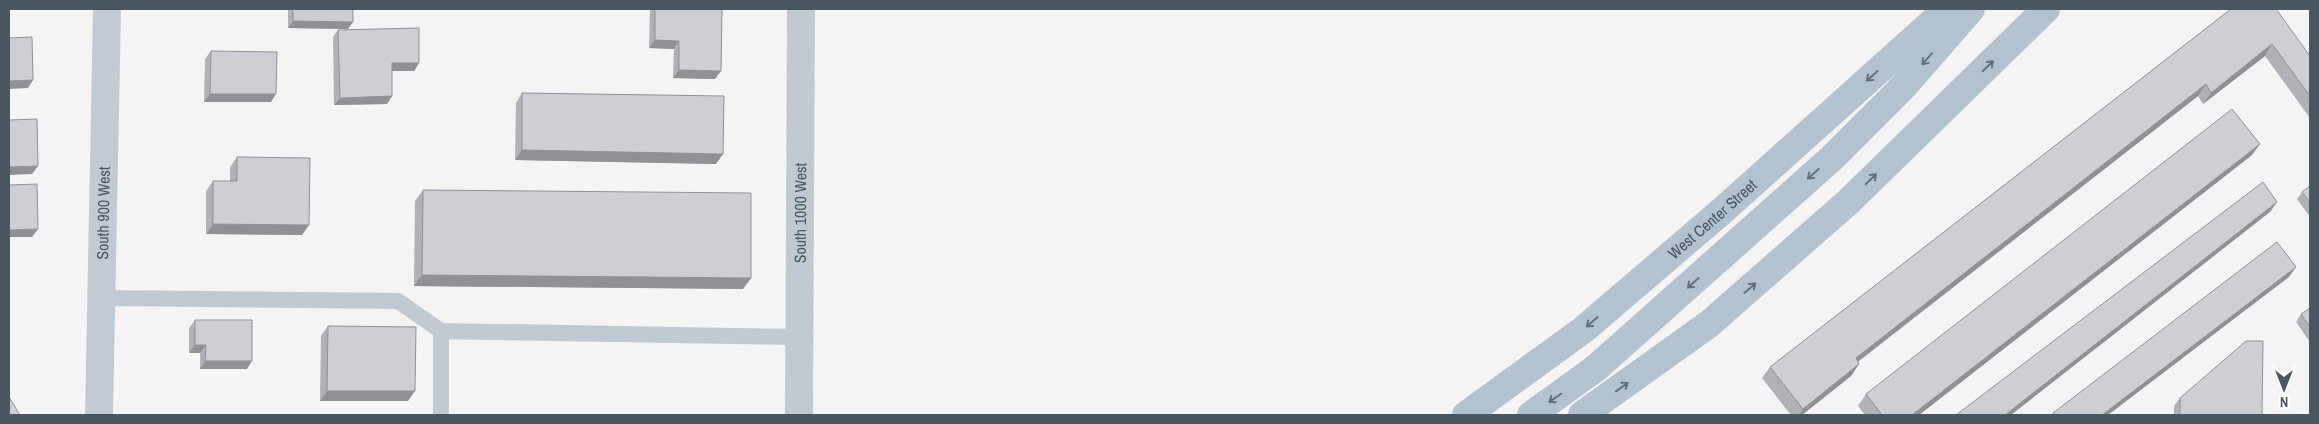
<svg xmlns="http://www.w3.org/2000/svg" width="2319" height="424" font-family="'Archivo Narrow',sans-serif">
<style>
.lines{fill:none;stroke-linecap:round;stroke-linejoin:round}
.lane{stroke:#c1cad2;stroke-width:16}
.street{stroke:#c1cad2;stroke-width:28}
.secondary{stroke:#c1cbd6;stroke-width:28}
.primary{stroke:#b3c2d1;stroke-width:28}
.wall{fill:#b0b2b7}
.shaded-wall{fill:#909195}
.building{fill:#cdcfd5;stroke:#909195}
.oneway{stroke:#64717d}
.labels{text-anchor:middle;stroke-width:4;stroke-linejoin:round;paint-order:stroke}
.street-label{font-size:16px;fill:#4a5661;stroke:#fff}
</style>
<rect width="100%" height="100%" fill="#f5f3f3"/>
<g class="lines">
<path class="lane" d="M100,298L398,301L441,331L798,337
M441,331V415"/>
<path class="street" id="s1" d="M799,415L801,9"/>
<path class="secondary" id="s2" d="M99,415L107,9"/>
<g class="primary">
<path id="s3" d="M1466,415L1583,330L1722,211L1947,9"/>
<path d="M1531,415L1596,368L1833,157L1903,87L1971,9"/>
<path d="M1582,415L1709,324L1847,203L2046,9"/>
</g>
</g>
<path class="wall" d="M288,9H353L348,29L288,28Z
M650,9H722L715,79L673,78L674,49L649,48Z
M2231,9L2310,56V118L2265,56L2203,104L2198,96L1858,362L1859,364L1851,376L1802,415H1791L1762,378L1770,367Z
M338,30L419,63L414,71H392V96L387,104L334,105L333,37Z
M211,51L271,102H204L205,59Z
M522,93L716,164L515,160L516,103Z
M2252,155L1919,415H1865L1858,406L1866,394Z
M237,157L302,235L206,234V191L213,181H230V167Z
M2310,186V217L2297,199L2302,192Z
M423,190L751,278L743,289L414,286L415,201Z
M2310,308V342L2296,322L2301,314Z
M195,320L247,369H200V353H189V328Z
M328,326L408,401H320L321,336Z
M2180,398L2262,415H2174V406Z"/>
<path class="shaded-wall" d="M293,21L353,22L348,29L288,28Z
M655,40L679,41L674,49L649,48Z
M2272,44L2265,56L2203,104L2211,93Z
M392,63H419L414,71H386Z
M679,70L721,71L715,79L673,78Z
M33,80L28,88L9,89V81Z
M2206,84L2198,96L1848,369L1856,358Z
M210,94H276L271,102H204Z
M392,96L387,104L334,105L340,98Z
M2260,144L2252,155L1919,415H1912Z
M522,150L723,154L716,164L515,160Z
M38,166L32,174L9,175V167Z
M2277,202L2270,212L2011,415H2005Z
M213,224L309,225L302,235L206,234Z
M38,229L32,237H9V230Z
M2296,267L2289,277L2108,415H2102Z
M422,275L751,278L743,289L414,286Z
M195,345H206L200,353H189Z
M205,361H252L247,369H200Z
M1859,364L1851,376L1802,415H1799L1803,409Z
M327,391H415L408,401H320Z"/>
<path class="building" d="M293,9H353V22L293,21Z
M655,9H722L721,71L679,70V41L655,40Z
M2231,9H2276L2310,56V96L2272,44L2211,93L2206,84L1856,358L1859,364L1803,409L1770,367Z
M419,28V63H392V96L340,98L338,30Z
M32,37L33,80L9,81V38Z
M211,51L277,52L276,94H210Z
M522,93L724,96L723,154L522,150Z
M2232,109L2260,144L1912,415H1882L1866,394Z
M37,119L38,166L9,167V120Z
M237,157L310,158L309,225L213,224V181H237Z
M2263,182L2277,202L2005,415H1956Z
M37,184L38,229L9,230V185Z
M2310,186V202L2302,192Z
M423,190L751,193V278L422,275Z
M2277,242L2296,267L2102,415H2054L2053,413Z
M2310,308V327L2301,314Z
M195,320H252V361H205L206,345H195Z
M328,326L416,327L415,391H327Z
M2246,341H2263L2262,415H2180V398Z
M9,397L20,415H9Z"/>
<defs><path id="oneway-shaft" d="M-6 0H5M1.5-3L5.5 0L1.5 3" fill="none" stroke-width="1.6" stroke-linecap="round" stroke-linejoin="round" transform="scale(1.25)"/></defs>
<g class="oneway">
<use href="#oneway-shaft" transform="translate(1927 59) rotate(131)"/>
<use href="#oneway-shaft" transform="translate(1988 66) rotate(-44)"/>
<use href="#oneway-shaft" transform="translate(1872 76) rotate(138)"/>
<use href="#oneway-shaft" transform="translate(1813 174) rotate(138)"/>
<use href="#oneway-shaft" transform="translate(1871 179) rotate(-44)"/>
<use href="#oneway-shaft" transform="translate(1693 283) rotate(138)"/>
<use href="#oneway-shaft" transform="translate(1750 288) rotate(-41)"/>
<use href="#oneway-shaft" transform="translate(1592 322) rotate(139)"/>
<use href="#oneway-shaft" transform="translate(1622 387) rotate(-36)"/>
<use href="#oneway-shaft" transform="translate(1555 398) rotate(145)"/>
</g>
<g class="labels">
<g class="street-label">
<text dy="6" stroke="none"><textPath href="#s2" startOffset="202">South 900 West</textPath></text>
<text dy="6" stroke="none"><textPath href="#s1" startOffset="202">South 1000 West</textPath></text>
<text dy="6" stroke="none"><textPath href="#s3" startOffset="315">West Center Street</textPath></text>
</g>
</g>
<rect width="2319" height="424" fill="none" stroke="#4a5661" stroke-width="20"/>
<g transform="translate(2284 389) rotate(180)" stroke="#ffffff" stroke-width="4" paint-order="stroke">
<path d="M0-4L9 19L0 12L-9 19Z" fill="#4a5661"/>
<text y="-8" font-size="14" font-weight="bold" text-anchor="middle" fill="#4a5661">N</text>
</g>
</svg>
